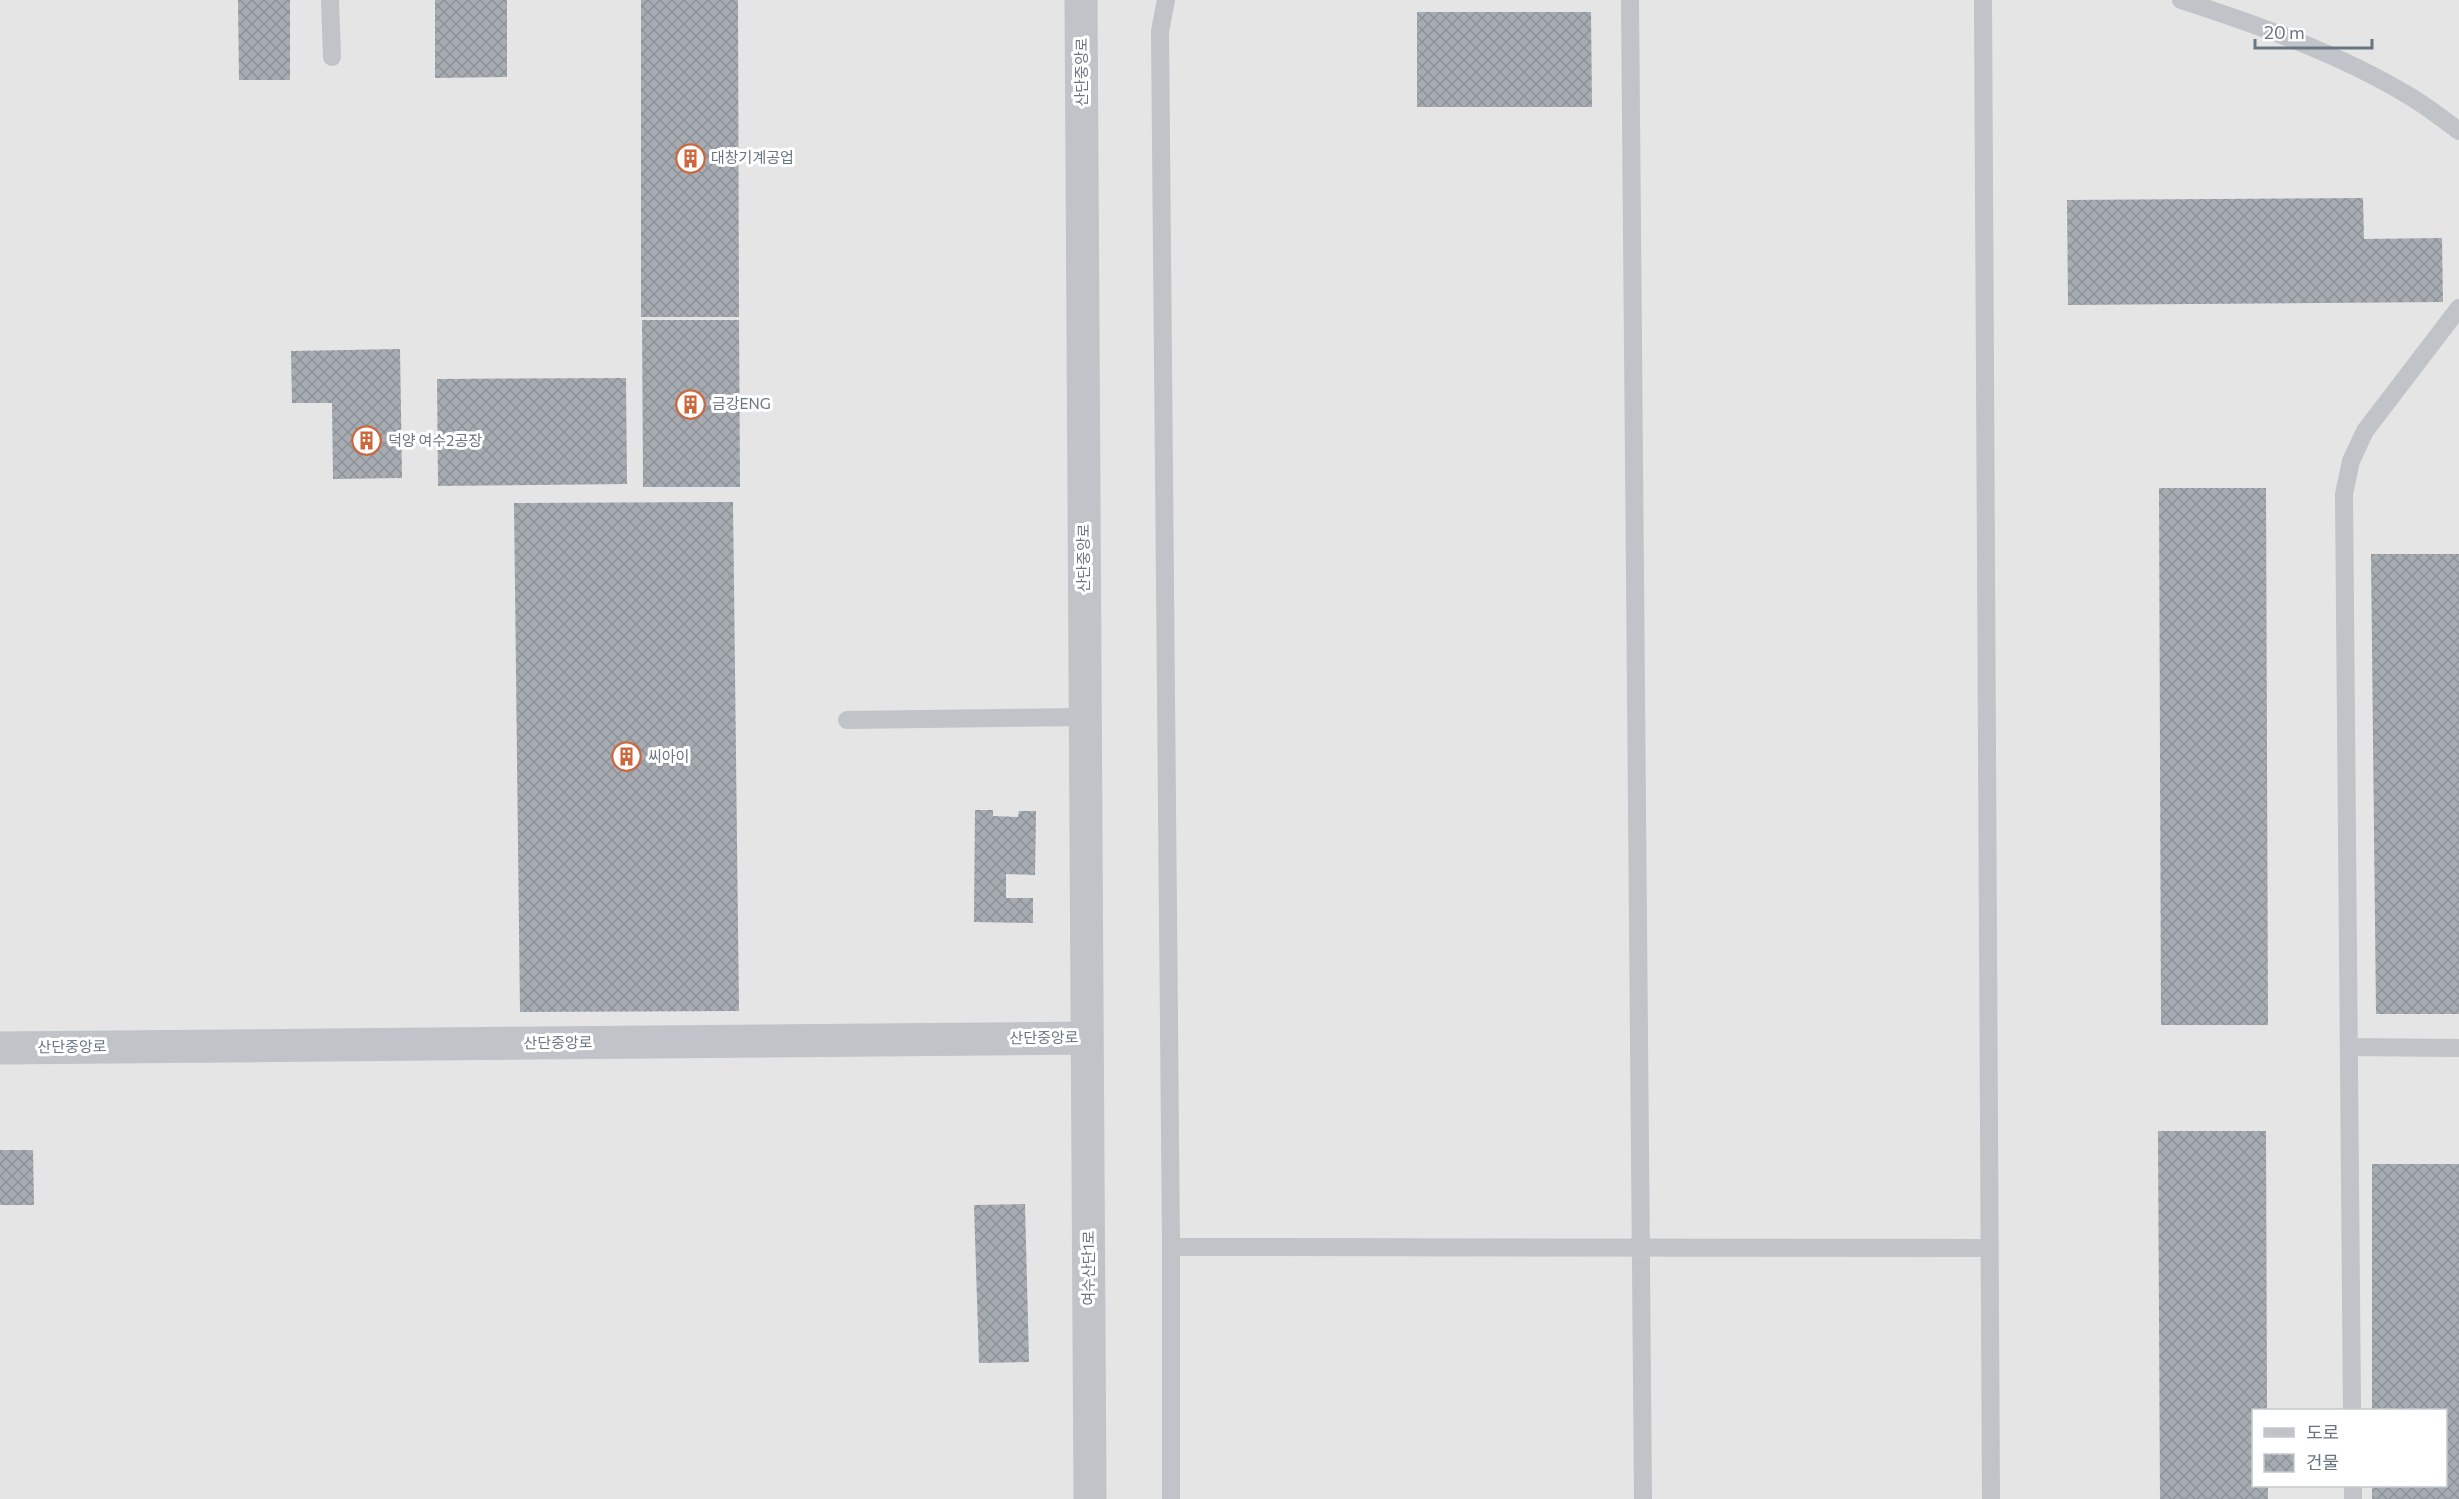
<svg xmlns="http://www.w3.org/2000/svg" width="2459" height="1499" font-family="Commissioner,'Noto Sans KR',sans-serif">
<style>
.built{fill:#e4e5e4;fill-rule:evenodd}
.building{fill:url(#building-cross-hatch)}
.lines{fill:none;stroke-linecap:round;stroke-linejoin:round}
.lane{stroke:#c0c3c7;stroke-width:18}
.street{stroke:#c0c3c7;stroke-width:33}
.labels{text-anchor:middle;stroke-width:6;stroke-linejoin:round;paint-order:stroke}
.street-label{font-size:15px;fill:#697581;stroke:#fff}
.poi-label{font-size:15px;fill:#697581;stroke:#fff;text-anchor:start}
</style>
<defs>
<pattern id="building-cross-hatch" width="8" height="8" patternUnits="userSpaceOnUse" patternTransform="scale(1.5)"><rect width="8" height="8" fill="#a6acb2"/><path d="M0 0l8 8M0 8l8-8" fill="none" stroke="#8b9196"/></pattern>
</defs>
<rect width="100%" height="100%" fill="#f6f6f4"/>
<path class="built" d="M0,0H2459V1499H0ZM2254,1410H2446V1486H2254Z"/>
<path class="building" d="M238,0H290V80H239Z
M435,0H507V77L435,78Z
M641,0H738L739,317H641Z
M1417,12H1591L1592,107H1417Z
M2363,198L2364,239L2442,238L2443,302L2068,305L2067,200Z
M642,320H739L740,487H643Z
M400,349L402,478L333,479L332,403H292L291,351Z
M626,378L627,484L438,486L437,379Z
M2159,488H2266L2268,1025H2161Z
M733,502L739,1011L520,1012L514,503Z
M2371,554H2459V1014H2376Z
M975,810H993V816L1018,817L1019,811H1036L1035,875L1006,874V898H1033V923L974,922Z
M2158,1131H2266L2267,1410H2254V1486H2268V1499H2160Z
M0,1150H33L34,1205H0Z
M2372,1164H2459V1499H2372V1486H2446V1410H2372Z
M1025,1204L1029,1362L979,1363L974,1205Z"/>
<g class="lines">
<path class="lane" d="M330,0L332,57
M1166,0L1160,31L1171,1247L1990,1248
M1630,0L1643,1499
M1983,0L1991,1499
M2181,0C2258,25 2337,53 2406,94C2425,105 2442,118 2459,131
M847,720L1085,717
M2349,1047L2459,1048
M1171,1247V1499
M2352,1410L2344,494L2351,461L2365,431L2459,308
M2353,1486V1499"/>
<path class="street" d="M1081,0L1090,1499
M0,1048L1087,1038"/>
</g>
<defs>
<symbol id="building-ring" viewBox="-11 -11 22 22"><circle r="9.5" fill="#fff" stroke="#cd673d" stroke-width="1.5"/><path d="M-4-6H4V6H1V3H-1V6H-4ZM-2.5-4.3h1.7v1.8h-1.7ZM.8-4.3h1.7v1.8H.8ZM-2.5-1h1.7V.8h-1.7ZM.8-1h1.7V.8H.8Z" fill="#cd673d"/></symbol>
</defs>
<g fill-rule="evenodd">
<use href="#building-ring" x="674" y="142" width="33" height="33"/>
<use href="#building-ring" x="674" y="388" width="33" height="33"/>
<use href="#building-ring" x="350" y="424" width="33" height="33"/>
<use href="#building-ring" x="610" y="740" width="33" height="33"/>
</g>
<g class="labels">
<g class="street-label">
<text transform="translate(1082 72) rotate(-90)" y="5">산단중앙로</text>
<text transform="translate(1084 558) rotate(-90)" y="5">산단중앙로</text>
<text transform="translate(1044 1038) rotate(-1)" y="5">산단중앙로</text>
<text transform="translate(558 1043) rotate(-1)" y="5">산단중앙로</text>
<text transform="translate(72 1047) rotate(-1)" y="5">산단중앙로</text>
<text transform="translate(1089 1268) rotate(-90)" y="5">여수산단1로</text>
</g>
<g class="poi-label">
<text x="711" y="163">대창기계공업</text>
<text x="712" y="409">금강ENG</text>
<text x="388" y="446">덕양 여수2공장</text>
<text x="648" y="762">씨아이</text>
</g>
</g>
<rect x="2252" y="1409" width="195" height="78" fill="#ffffff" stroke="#c3c8cd" stroke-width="1.5"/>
<rect x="2264" y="1428" width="30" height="9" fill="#c0c3c7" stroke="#c3c8cd" stroke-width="1.5"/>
<text x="2306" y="1439" font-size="18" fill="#697581">도로</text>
<rect x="2264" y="1454" width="30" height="18" fill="url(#building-cross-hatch)" stroke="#c3c8cd" stroke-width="1.5"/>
<text x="2306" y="1469" font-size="18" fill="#697581">건물</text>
<path d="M2255 39v9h117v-9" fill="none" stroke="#697581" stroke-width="3"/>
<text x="2264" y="39" font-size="18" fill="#697581" stroke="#ffffff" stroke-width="4.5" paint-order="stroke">20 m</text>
</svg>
